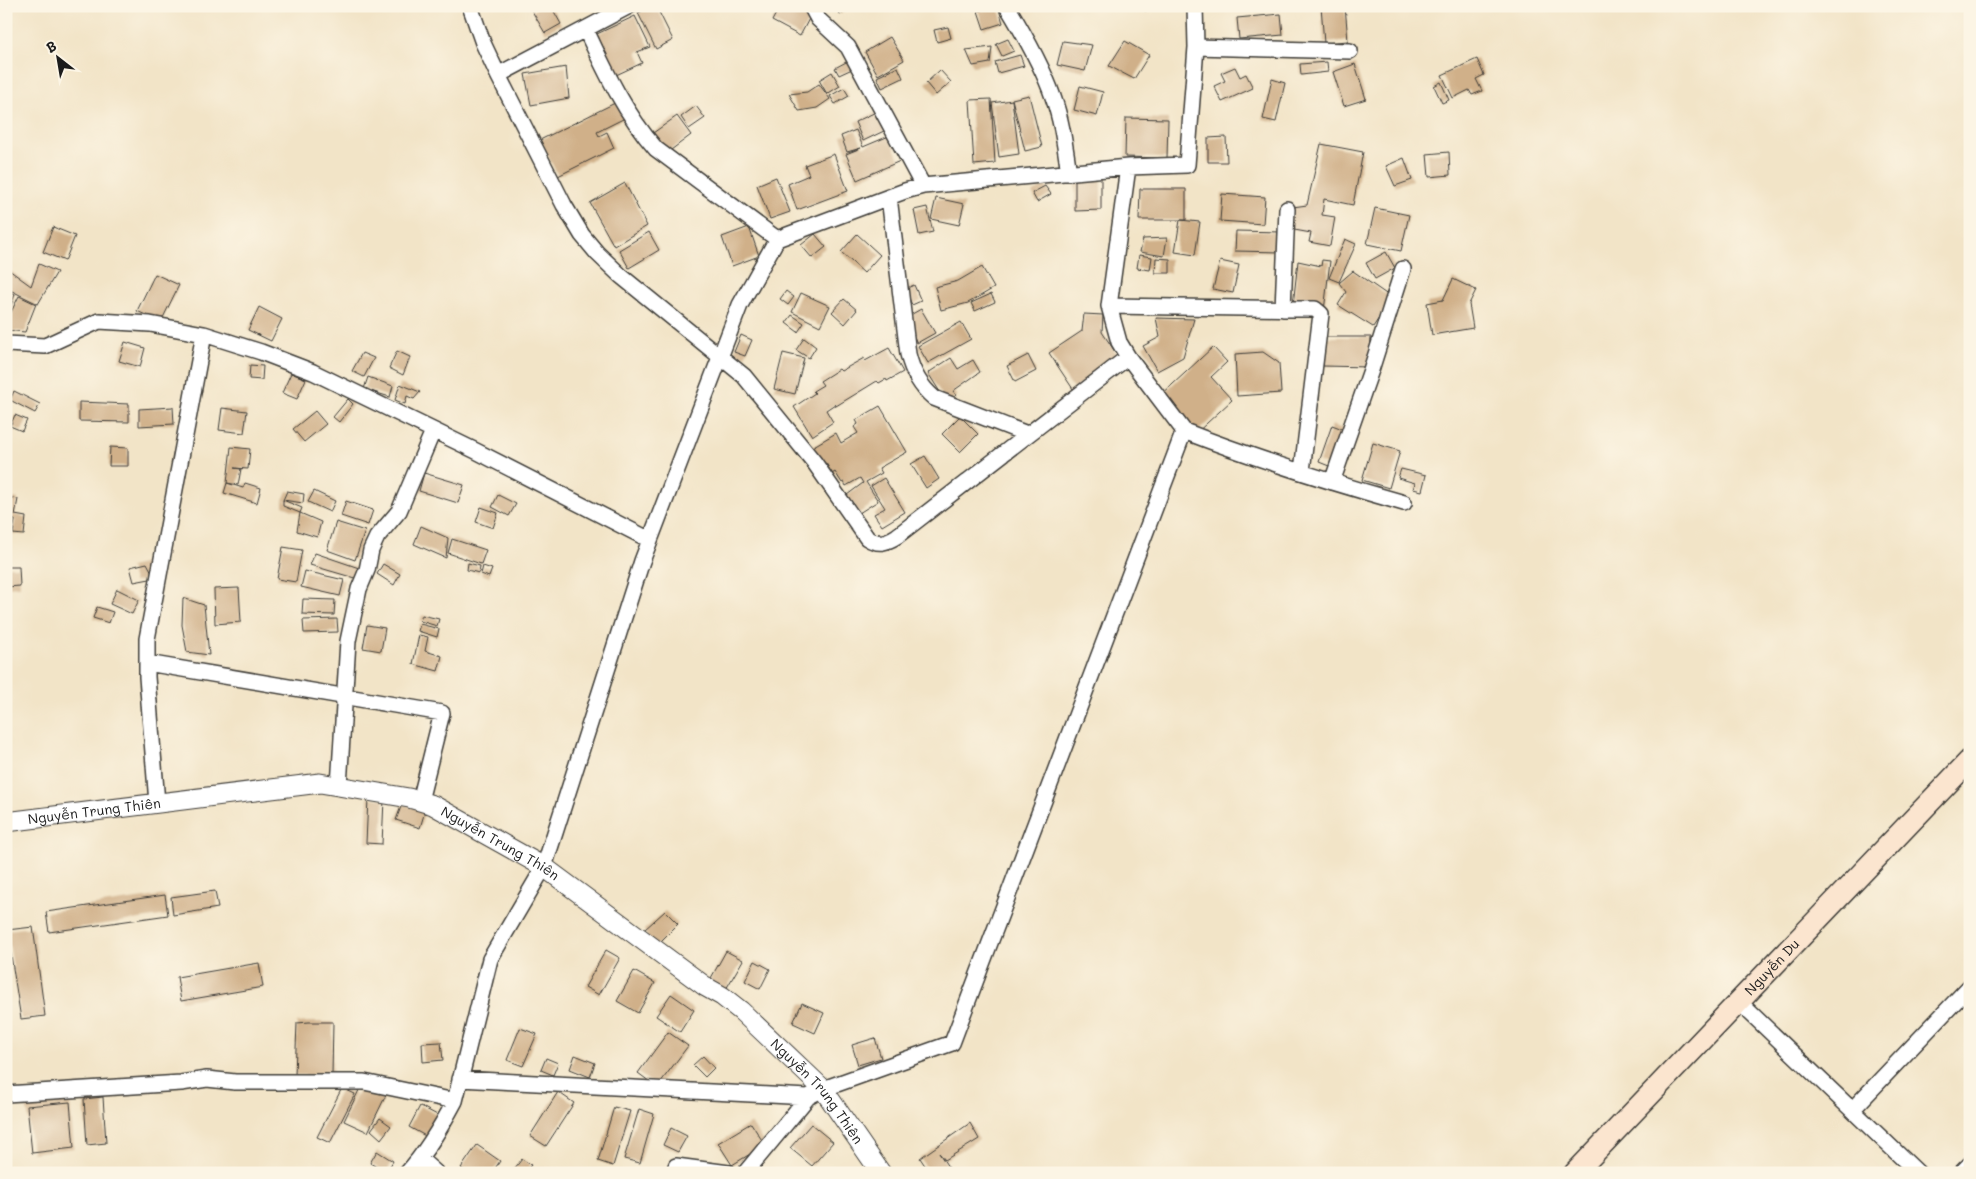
<svg xmlns="http://www.w3.org/2000/svg" width="1976" height="1179" font-family="Mali,sans-serif">
<style>
.building{fill:#d0b089}
.lines{fill:none;stroke-linecap:round;stroke-linejoin:round}
.minor-casing{stroke:#3c3a36;stroke-width:18}
.tertiary-casing{stroke:#3c3a36;stroke-width:21}
.secondary-casing{stroke:#3c3a36;stroke-width:24}
.minor{stroke:#fff;stroke-width:15}
.tertiary{stroke:#fff;stroke-width:19}
.secondary{stroke:#fbe5cf;stroke-width:21}
.labels{text-anchor:middle;stroke-width:4;stroke-linejoin:round;paint-order:stroke}
.street-label{font-size:14px;fill:#1c1c1c;stroke:#fcf5e5}
</style>
<rect width="100%" height="100%" fill="#fcf5e5"/>
<filter id="ink" filterUnits="userSpaceOnUse"><feTurbulence type="fractalNoise" baseFrequency=".02" numOctaves="2"/><feDisplacementMap in="SourceGraphic" scale="10" xChannelSelector="R" yChannelSelector="G"/><feConvolveMatrix kernelMatrix="1 2 1 2 8 2 1 2 1" color-interpolation-filters="sRGB"/></filter>
<filter id="wash" filterUnits="userSpaceOnUse"><feTurbulence type="fractalNoise" baseFrequency=".0096" numOctaves="4" result="noise"/><feDisplacementMap in="SourceGraphic" scale="20" xChannelSelector="R" yChannelSelector="G"/><feGaussianBlur stdDeviation="1.12" result="paint"/><feColorMatrix in="noise" values="0 0 0 0 0 0 0 0 0 0 0 0 0 0 0 0 0 1.4 0 .05"/><feComposite in="paint" operator="in"/></filter>
<g filter="url(#wash)">
<rect width="100%" height="100%" fill="#f2e4c7"/>
<g id="blocks">
<path class="building" d="M540,6H551L561,24L545,33L532,11Z
M651,6H656L673,40L656,49L638,13Z
M780,6H799L812,13L800,36L772,21Z
M835,6H855L840,14Z
M992,6H998L1003,23L984,29L978,11Z
M1143,6H1158L1145,11Z
M1321,6H1345L1348,41L1324,43Z
M1281,14L1283,35L1239,39L1237,18Z
M635,16L650,47L637,52L642,63L616,75L597,34Z
M948,27L951,38L937,42L934,30Z
M890,37L904,60L878,75L865,52Z
M1008,39L1014,51L1002,56L996,44Z
M1063,41L1092,45L1085,71L1057,65Z
M1125,41L1149,55L1134,79L1109,66Z
M992,47L990,63L973,66L966,50Z
M1020,55L1024,66L998,73L995,62Z
M1477,59L1484,75L1476,79L1482,91L1472,95L1469,90L1453,98L1442,75Z
M848,61L852,69L839,75L835,68Z
M1327,62L1328,72L1301,75L1300,64Z
M1355,64L1366,99L1344,106L1333,72Z
M566,67L569,98L531,105L525,74Z
M898,67L903,78L882,88L877,77Z
M1235,67L1240,77L1246,74L1253,88L1222,102L1214,86L1225,81L1221,73Z
M940,70L951,82L936,95L926,83Z
M832,72L840,86L827,94L819,80Z
M1272,79L1285,83L1276,122L1263,119Z
M1441,82L1449,100L1442,103L1434,86Z
M819,84L830,99L817,108L799,111L789,94L807,92Z
M1080,86L1103,92L1097,116L1074,110Z
M844,88L849,96L835,104L830,96Z
M1029,95L1042,147L1025,151L1012,99Z
M991,99L995,163L974,165L970,100Z
M1012,100L1019,154L999,157L992,103Z
M619,101L627,117L597,132L599,136L607,132L614,148L558,176L540,140Z
M696,106L705,118L689,129L681,117Z
M878,111L886,130L863,141L855,122Z
M677,116L691,135L667,153L653,133Z
M1126,118L1168,119L1167,158L1125,157Z
M856,130L863,147L889,136L900,161L857,180L846,154L861,148L847,152L841,136Z
M1226,137L1227,162H1208V138Z
M1321,144L1363,152L1353,205L1324,199L1322,215L1335,217L1330,246L1309,242L1311,233L1289,229L1293,207L1307,205Z
M1449,152L1450,175L1429,177L1427,154Z
M834,154L848,191L797,210L788,184L809,175L805,165Z
M1404,158L1412,180L1395,186L1386,166Z
M776,177L790,212L770,219L757,185Z
M1075,177H1101V210L1075,211Z
M625,183L647,226L614,246L590,203Z
M1045,186L1051,194L1037,202L1032,193Z
M1140,189H1186V220H1139Z
M1222,194L1265,197L1263,224L1220,221Z
M936,198L964,204L959,225L931,219Z
M927,207L933,232L919,235L914,210Z
M1375,208L1409,215L1401,251L1367,244Z
M1180,220L1200,222L1195,255L1175,252Z
M53,227L75,236L65,261L43,252Z
M749,227L759,256L732,266L722,237Z
M1236,231L1281,232V252L1235,251Z
M649,232L659,250L629,268L619,250Z
M815,234L826,247L812,258L801,245Z
M857,234L880,255L864,273L841,252Z
M1167,238L1164,256L1140,252L1143,239Z
M1345,239L1356,244L1339,282L1329,278Z
M1386,252L1395,268L1375,279L1366,263Z
M1139,255L1152,257L1150,270L1137,268Z
M1156,258L1170,259V273H1155Z
M1322,260L1330,261L1324,311L1293,305L1298,261L1321,266Z
M1220,261L1239,265L1233,293L1213,289Z
M39,264L57,272L38,304L6,288V277L9,270L31,286Z
M982,267L994,288L968,303L941,310L935,287L958,281Z
M1353,271L1392,298L1373,327L1338,305L1346,292L1339,283Z
M155,274L179,285L161,322L137,311Z
M1453,279L1476,290L1469,304L1473,328L1432,335L1427,303L1443,300Z
M914,285L921,301L912,305L905,289Z
M6,291L15,294L7,317H6Z
M786,291L794,297L788,305L780,299Z
M801,293L830,306L820,326L792,312Z
M991,294L995,302L975,311L971,303Z
M19,296L36,304L25,332L6,330V322Z
M844,299L857,310L845,324L832,312Z
M259,307L282,319L271,341L248,330Z
M921,309L935,333L917,343L905,318Z
M1084,314L1103,315L1102,332L1120,359L1073,389L1049,353L1082,331Z
M792,315L804,323L798,332L786,323Z
M1156,318L1194,319L1183,357L1157,371L1143,346L1160,337Z
M961,322L971,339L928,363L918,346Z
M741,335L752,340L745,356L734,352Z
M1323,337H1371L1370,367L1323,366Z
M804,338L816,347L809,358L796,350Z
M125,342L145,348L140,367L119,361Z
M1213,347L1227,362L1211,377L1232,400L1194,435L1159,397Z
M889,348L903,372L887,381L886,379L879,383L877,381L836,406L835,404L826,410L833,422L812,436L794,407L815,393L813,391L823,385L820,381L839,369L841,371L864,358L865,361Z
M397,351L410,357L403,375L389,368Z
M1263,352L1279,363L1281,393L1237,396L1235,354Z
M362,353L374,358L364,377L352,371Z
M783,353L804,358L795,394L774,389Z
M1028,355L1036,371L1015,382L1007,366Z
M951,358L958,369L973,360L980,372L953,391L957,396L947,403L928,373Z
M250,365L263,366L262,380L249,379Z
M291,373L306,379L297,399L282,393Z
M368,377L393,386L390,397L364,389Z
M400,384L420,392L414,399L407,396L405,404L395,400Z
M14,391L40,404L35,413L10,400Z
M348,399L353,404L339,422L333,417Z
M79,402L129,404V422L79,421Z
M880,406L907,452L879,468L882,473L866,482L878,501L859,513L847,495L863,483L860,478L846,486L844,482L842,483L835,472L832,474L826,463L821,466L812,447L836,433L841,443L858,433L854,427L858,424L856,420Z
M173,407L174,424L139,426V409Z
M222,408L247,411L244,433L219,430Z
M315,411L326,424L304,442L293,429Z
M15,415L27,420L22,431L10,426Z
M960,416L978,434L960,452L942,434Z
M1332,425L1348,431L1334,468L1319,462Z
M1373,443L1400,451L1389,488L1362,480Z
M110,447L128,448V466H109Z
M231,447L250,449L248,469L234,468L241,469L238,485L227,483Z
M925,456L939,479L926,488L911,464Z
M1401,469L1426,475L1422,491L1413,489L1415,483L1398,478Z
M424,473L464,485L458,503L419,491Z
M884,478L905,512L882,526L874,514L885,508L871,486Z
M227,483L243,488L245,483L261,488L257,503L224,493Z
M287,491L304,494L303,503L283,500Z
M314,491L335,501L330,512L308,502Z
M498,495L516,504L509,516L492,507Z
M7,497L18,499L15,515L26,517L24,535L13,534L15,520L6,519Z
M283,500L302,508L300,513L321,522L317,537L297,531L300,513L283,506Z
M346,501L373,510L368,525L341,516Z
M481,507L498,513L493,528L476,522Z
M336,522L365,531L355,560L327,550Z
M421,526L448,538L446,558L414,544Z
M452,539L486,550L481,564L448,553Z
M283,547L302,550L296,582L277,579Z
M315,553L362,569L358,579L310,565Z
M147,563L155,578L134,582L130,567Z
M468,563L480,566L479,573L467,570Z
M383,564L400,574L394,585L377,574Z
M483,566L492,569L489,577L481,574Z
M6,567H19L20,586L6,587Z
M305,571L344,580L340,596L301,587Z
M239,588L241,622L215,624L214,589Z
M117,589L139,600L132,614L110,604Z
M183,598L204,605L209,655L187,652L182,625Z
M303,599L335,600L334,615L302,614Z
M97,607L113,612L109,623L93,618Z
M422,615L439,619L437,626L420,621Z
M337,619L338,632L304,633L303,620Z
M420,624L439,629L437,637L418,631Z
M367,625L385,628L381,651L363,648Z
M419,635L428,637L425,651L442,656L438,671L413,664Z
M368,798L384,799L382,844L366,843Z
M402,804L425,811L420,828L396,820Z
M215,891L218,908L173,915L171,897Z
M165,895L168,915L49,932L46,912Z
M665,911L678,924L653,949L644,930Z
M33,927L45,1016L21,1019L7,930Z
M606,950L620,958L599,995L585,987Z
M726,951L743,960L722,996L706,987Z
M755,961L770,969L760,989L745,981Z
M259,963L263,987L181,1001L177,977Z
M634,971L655,983L638,1013L617,1001Z
M671,994L694,1010L680,1032L656,1016Z
M802,1003L824,1013L815,1033L793,1023Z
M309,1022H333L332,1075H295L297,1023Z
M520,1028L537,1034L523,1066L507,1060Z
M668,1032L688,1046L657,1087L638,1073Z
M875,1038L881,1058L858,1065L852,1045Z
M441,1042L443,1060L423,1062L422,1043Z
M575,1055L595,1063L590,1077L570,1069Z
M703,1056L714,1068L705,1077L693,1065Z
M546,1058L558,1063L553,1075L541,1070Z
M362,1084L386,1095L368,1132L344,1121Z
M342,1088L355,1094L330,1143L317,1137Z
M558,1092L574,1103L546,1146L530,1136Z
M103,1097L106,1143L87,1145L84,1099Z
M70,1102L74,1148L32,1153L27,1106Z
M420,1106L443,1118L431,1139L409,1127Z
M614,1107L630,1111L613,1166L598,1161Z
M639,1109L654,1114L640,1163L624,1159Z
M380,1118L391,1126L381,1139L371,1130Z
M751,1123L765,1145L732,1165L718,1143Z
M970,1123L979,1139L945,1160L939,1153L952,1173H930L920,1158Z
M811,1124L833,1142L812,1166L790,1148Z
M671,1128L687,1136L678,1152L663,1145Z
M477,1145L500,1161L492,1173H467L461,1168Z
M377,1151L393,1161L386,1173L370,1163Z
M522,1159L531,1165L525,1173H511Z"/>
</g>
</g>
<g filter="url(#ink)">
<use href="#blocks" fill-opacity="0" stroke="#3c3a36" stroke-width="1"/>
<g class="lines">
<defs>
<path id="minor" d="M470,6L483,43L498,75L564,205L582,235L597,253L621,276L744,376L814,462L867,538C878,545 886,543 897,536L1128,357
M811,6L818,19L848,47L923,186
M1007,6C1024,34 1042,65 1053,97C1062,121 1065,147 1069,173
M586,30C605,71 626,115 656,149L777,239
M1196,47L1350,51
M498,75L629,6
M1128,167L1187,165L1196,47L1195,6
M889,197L908,354C912,371 921,387 934,398L1027,434
M1109,306L1315,309L1321,314L1302,471
M1283,309L1287,209
M6,344L45,346L99,321L150,324L204,334L261,352L313,372L476,451L650,540
M1184,431C1256,459 1330,482 1404,503
M1332,482L1371,370L1403,269
M147,663L442,713L420,801
M339,786L348,641L359,589L367,570L371,550L377,537L399,511L433,431
M157,803L147,677V639L204,334
M1739,1002L1918,1173
M460,1079L808,1097L745,1173
M6,1094L181,1083L207,1079L235,1082H364L455,1101L490,959L544,867L642,561L740,305L777,239L905,191L923,186L1128,167L1109,306L1119,342L1128,357L1184,431L952,1043L823,1089L808,1097
M1852,1110L1970,986
M420,1159L436,1173
M676,1166L729,1173
M407,1173C427,1151 441,1127 455,1101
M1961,1173L1970,1164"/>
<g id="tertiary">
<path id="s1" d="M6,822L320,783L409,798L433,805L544,867L706,987L722,996L741,1011L823,1089L881,1173"/>
</g>
<g id="secondary">
<path id="s2" d="M1575,1173L1970,760"/>
</g>
</defs>
<use href="#minor" class="minor-casing"/>
<use href="#tertiary" class="tertiary-casing"/>
<use href="#secondary" class="secondary-casing"/>
<use href="#minor" class="minor"/>
<use href="#tertiary" class="tertiary"/>
<use href="#secondary" class="secondary"/>
</g>
</g>
<g class="labels">
<g class="street-label">
<text dy="5" stroke="none"><textPath href="#s1" startOffset="89">Nguyễn Trung Thiên</textPath></text>
<text dy="5" stroke="none"><textPath href="#s1" startOffset="509">Nguyễn Trung Thiên</textPath></text>
<text dy="5" stroke="none"><textPath href="#s2" startOffset="285">Nguyễn Du</textPath></text>
<text dy="5" stroke="none"><textPath href="#s1" startOffset="914">Nguyễn Trung Thiên</textPath></text>
</g>
</g>
<rect width="1976" height="1179" fill="none" stroke="#fcf5e5" stroke-width="25"/>
<g transform="translate(58 58) rotate(329)" stroke="#fcf5e5" stroke-width="4" paint-order="stroke">
<path d="M0-4L9 19L0 12L-9 19Z" fill="#1c1c1c"/>
<text y="-8" font-size="14" font-weight="bold" text-anchor="middle" fill="#1c1c1c">B</text>
</g>
</svg>
